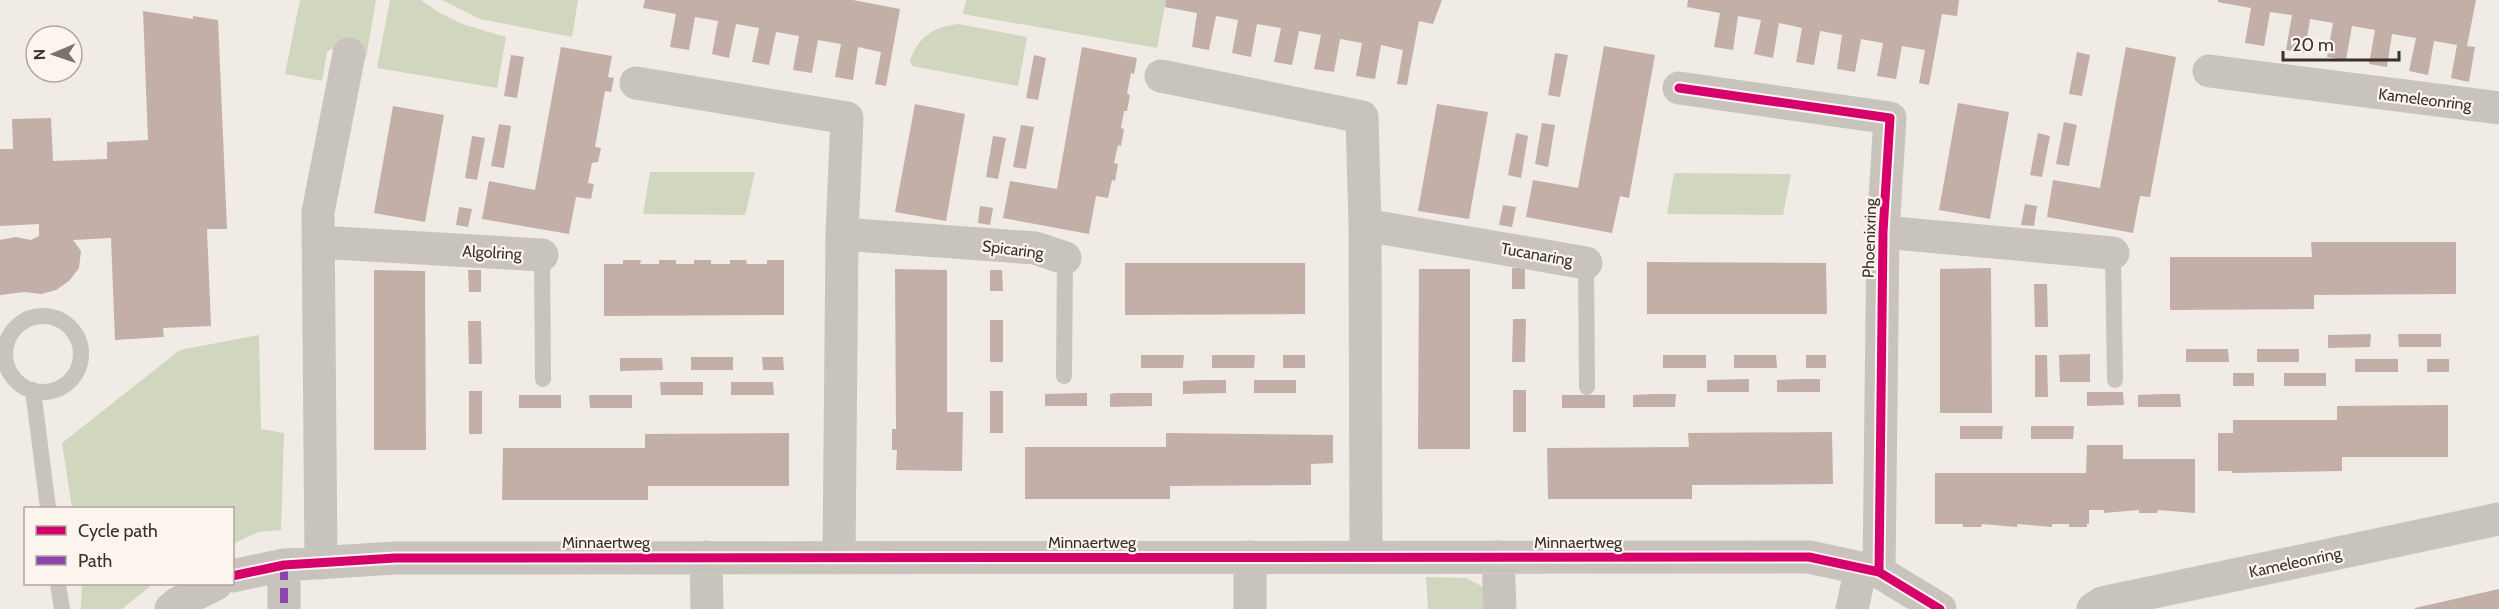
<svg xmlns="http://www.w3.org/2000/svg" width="2499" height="609" font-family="Cabin,sans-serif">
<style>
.green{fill:#d1d6bf}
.building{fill:#c3afa7}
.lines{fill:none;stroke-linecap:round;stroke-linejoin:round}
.lane{stroke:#c9c3be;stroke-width:16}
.street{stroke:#c9c3be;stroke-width:33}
.quiet{stroke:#8e44ad;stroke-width:8;stroke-dasharray:15 8;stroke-linecap:butt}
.cycleway-casing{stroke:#fbf5ee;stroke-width:13}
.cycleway{stroke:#d6006c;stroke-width:9}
.labels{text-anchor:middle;stroke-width:4.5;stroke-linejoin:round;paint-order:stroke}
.street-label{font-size:16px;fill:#3b302b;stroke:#fbf5ee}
</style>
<rect width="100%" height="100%" fill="#f0ebe5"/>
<path class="green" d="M300,0H376L366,58L361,54L331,49L327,52L322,81L285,74Z
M390,0H421L440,13L462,24L506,37L497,88L377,68Z
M442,0H578L572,37L480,19Z
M966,0H1166L1157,48L963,14Z
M958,24L1027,37L1018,86L912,66L910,61C918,37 933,27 958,24Z
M650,172H755L745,215L643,214Z
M1674,173L1791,174L1783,215L1667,214Z
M259,335L261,429L284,433L281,530L258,532L233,544L232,508H72L62,443L180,350Z
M1426,577L1466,578L1485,588V609H1428Z
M82,584H153L122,609H81Z"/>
<path class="building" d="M645,0H853L900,9L886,86L875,84L881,52L858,47L853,80L835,77L841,44L818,40L812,73L793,70L799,36L776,32L769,65L752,62L759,28L736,24L729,58L712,54L718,21L695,17L689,50L670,47L676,14L643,8Z
M1166,0H1442L1433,24L1419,21L1407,85L1397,84L1403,50L1381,45L1375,79L1356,76L1362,43L1340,39L1334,72L1314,69L1321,35L1299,31L1292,65L1274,62L1281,28L1257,24L1251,57L1232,53L1238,20L1216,16L1209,50L1192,47L1197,13L1165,7Z
M1688,0H1959L1957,16L1942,14L1929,85L1919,83L1925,50L1902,46L1896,79L1877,76L1883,43L1861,39L1855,72L1837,69L1842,35L1820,31L1814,65L1796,62L1802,28L1779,23L1773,58L1754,54L1761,20L1738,16L1733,50L1714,47L1720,13L1687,7Z
M2218,0H2476L2467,46L2475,47L2469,82L2451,78L2457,45L2434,41L2428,75L2409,71L2416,38L2392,34L2387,67L2369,64L2375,30L2352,26L2346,60L2327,57L2333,23L2310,19L2305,53L2286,50L2292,15L2270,12L2264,46L2245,43L2251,8L2218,2Z
M143,11L193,19V16L218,20L227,229H207L211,326L163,328L164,337L115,340L111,238L73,240L81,251L79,268L69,281L56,290L41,294L24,292L0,295V240L16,237L31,240L39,236V224L0,226V149H13L12,119L51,118L53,161L107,159V142L148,140Z
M1604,46L1655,55L1629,198L1620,196L1612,233L1526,217L1533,180L1578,188Z
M561,47L612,56L608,77L614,78L611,92L605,91L595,147L601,148L598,162L592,163L588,183L594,184L591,199L576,197L569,234L482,219L489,181L535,190Z
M1082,47L1137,58L1134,74L1131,73L1127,94L1130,95L1127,111H1124L1121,128L1124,129L1121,146L1118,145L1114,163L1118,164L1115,181L1112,180L1108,198L1096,196L1089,234L1003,218L1010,181L1057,189Z
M2126,47L2176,57L2150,197L2140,196L2133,233L2047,217L2053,180L2100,188Z
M2077,52L2090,55L2082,96L2069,94Z
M1555,53L1568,55L1560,97L1548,95Z
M511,55L524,57L517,98L504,96Z
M1034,55L1046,58L1038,100L1026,98Z
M1958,103L2009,112L1990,219L1939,210Z
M915,104L965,114L946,221L895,212Z
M1437,104L1488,112L1469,219L1418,211Z
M393,106L444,115L425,222L374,213Z
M2064,122L2077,125L2069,166L2056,164Z
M1542,123L1555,125L1548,167L1535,164Z
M499,124L511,126L504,168L491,166Z
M1021,125L1034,127L1026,169L1013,167Z
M1516,133L1528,136L1521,178L1508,175Z
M2038,133L2050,136L2042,177L2030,175Z
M472,136L485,138L477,180L465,178Z
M993,136L1006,138L998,179L986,177Z
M2025,204L2037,206L2034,226L2021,225Z
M1503,205L1516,207L1512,227L1499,225Z
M980,206L993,208L990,225L978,223Z
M459,207L472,209L468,227L456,225Z
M2311,242H2456V294L2314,295V309L2170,310V257H2312Z
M623,260H641L640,264H659V260H676V264H694V260H711V264H730V260H746L747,264H767V260H784V315L604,316V264H623Z
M1647,262L1826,263L1827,314H1647Z
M1125,263H1305V314L1125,315Z
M1512,268H1525V289H1512Z
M1991,268L1992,413H1940V269Z
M895,269L947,270V412H963L962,471L896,470L897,450H892V429H896Z
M1419,269H1470V449H1418Z
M374,270L425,271L426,450H374Z
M468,270H481V292H469Z
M990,270H1002L1003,291H990Z
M2034,284H2047L2048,327H2035Z
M1513,319H1526L1525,362H1512Z
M990,320H1003V362H990Z
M468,321H481L482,364H469Z
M2371,334L2370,347L2328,348V335Z
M2398,334H2441V347H2399Z
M2186,349H2228L2229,362H2186Z
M2257,349H2299V362H2257Z
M2090,354V382H2060L2059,355Z
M1141,355H1184L1183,368H1141Z
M1212,355H1255L1254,368H1212Z
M1283,355H1305V368H1283Z
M1663,355H1706V368H1663Z
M1734,355H1776L1777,368H1734Z
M1806,355H1826V368H1806Z
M2035,355H2047L2048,397H2035Z
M691,357H733V370H691Z
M762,357H783L784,370H763Z
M620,358H662L663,370L620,371Z
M2355,359H2398V372H2355Z
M2427,359H2449V372H2427Z
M2233,373H2254V386H2233Z
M2284,373H2326V386H2284Z
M1749,379V392H1707V380Z
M1798,379H1820V392H1777V380Z
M1204,380H1226V393L1183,394V381Z
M1254,380H1296V393H1254Z
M660,382H703V395H661Z
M731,382H773L774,395H731Z
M1513,390H1526V432H1513Z
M469,391H482V434H469Z
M990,391H1003V433H990Z
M2087,392H2123L2124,405L2087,406Z
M1087,393V406H1045V394Z
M1116,393H1152V406L1110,407V394Z
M1654,394H1676L1675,407H1633V395Z
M2160,394H2180L2181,407H2138V395Z
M519,395H561V408H519Z
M589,395H632V408H590Z
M1562,395H1605V408H1562Z
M2448,405V457H2342V471L2232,473V471H2218V433H2233V420H2337V406Z
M1960,426H2003L2002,439H1960Z
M2031,426H2074L2073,439H2031Z
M1832,432L1833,484L1692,485V499H1548L1547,448L1689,447L1688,433Z
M789,433V486H648V500H502L503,448H645V434Z
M1166,433L1333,435V463L1311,464V485L1170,486V499H1025V447H1166Z
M2087,445H2123V459H2195V513L2158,510L2157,513H2139V510L2104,513V510H2089V524H2087V527H2069V524H2052V527L2017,524V527L1982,524L1981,527H1963V524H1935V473H2086Z
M2499,589V609H2415V608Z"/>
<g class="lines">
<path class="lane" d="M2113,253L2115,380
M542,255L543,379
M1586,263L1587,387
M5 354a38 38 0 1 1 76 0a38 38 0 1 1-76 0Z
M1064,376L1065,258
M33,390L48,508
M58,584L62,609"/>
<path class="street" d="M2209,71L2499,108
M1161,76L1362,117L1365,225L1366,556
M636,83L847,118L842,234L839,558
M1679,88L1890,118L1883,232L1879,572
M1365,225L1586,263
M1883,232L2113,253
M842,234L1035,248L1065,258
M318,242L542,255
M706,557L707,609
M1498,557L1500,609
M321,563L318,212L349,54
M284,565V609
M232,576L284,565L395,558L1809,557L1879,572L1940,609
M171,609L178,603L216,584
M1250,609V557
M1852,609L1861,568
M2093,609L2102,603L2499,519"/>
<path class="quiet" d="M284,565V609"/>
<defs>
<path id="cycleway" d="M1679,88L1890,118L1883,232L1879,572
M232,576L284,565L395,558L1809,557L1879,572L1940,609"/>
</defs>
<use href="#cycleway" class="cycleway-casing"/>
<use href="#cycleway" class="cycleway"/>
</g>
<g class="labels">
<g class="street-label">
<text transform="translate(2425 99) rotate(7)" y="6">Kameleonring</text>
<text transform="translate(1869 238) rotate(-88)" y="6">Phoenixring</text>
<text transform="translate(1013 249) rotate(7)" y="6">Spicaring</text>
<text transform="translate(492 252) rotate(3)" y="6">Algolring</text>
<text transform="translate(1537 254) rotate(10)" y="6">Tucanaring</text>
<text x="606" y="548">Minnaertweg</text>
<text x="1092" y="548">Minnaertweg</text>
<text x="1578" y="548">Minnaertweg</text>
<text transform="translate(2295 562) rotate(-12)" y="6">Kameleonring</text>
</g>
</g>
<rect x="24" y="507" width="210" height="78" fill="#fbf5ee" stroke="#aea6a0" stroke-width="1.5"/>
<rect x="36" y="526" width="30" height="9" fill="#d6006c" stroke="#aea6a0" stroke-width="1.5"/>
<text x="78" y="537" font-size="18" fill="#3b302b">Cycle path</text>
<rect x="36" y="556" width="30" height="9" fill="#8e44ad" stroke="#aea6a0" stroke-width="1.5"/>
<text x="78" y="567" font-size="18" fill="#3b302b">Path</text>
<g transform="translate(54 54) rotate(268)"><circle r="28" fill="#fbf5ee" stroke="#aea6a0" stroke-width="1.5"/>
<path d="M0-4.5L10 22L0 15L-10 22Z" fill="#7a716c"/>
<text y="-9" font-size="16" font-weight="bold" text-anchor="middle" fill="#3b302b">N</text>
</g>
<path d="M2283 51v9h116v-9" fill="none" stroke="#3b302b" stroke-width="3"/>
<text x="2292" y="51" font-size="18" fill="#3b302b" stroke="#fbf5ee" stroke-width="4.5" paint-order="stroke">20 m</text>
</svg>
